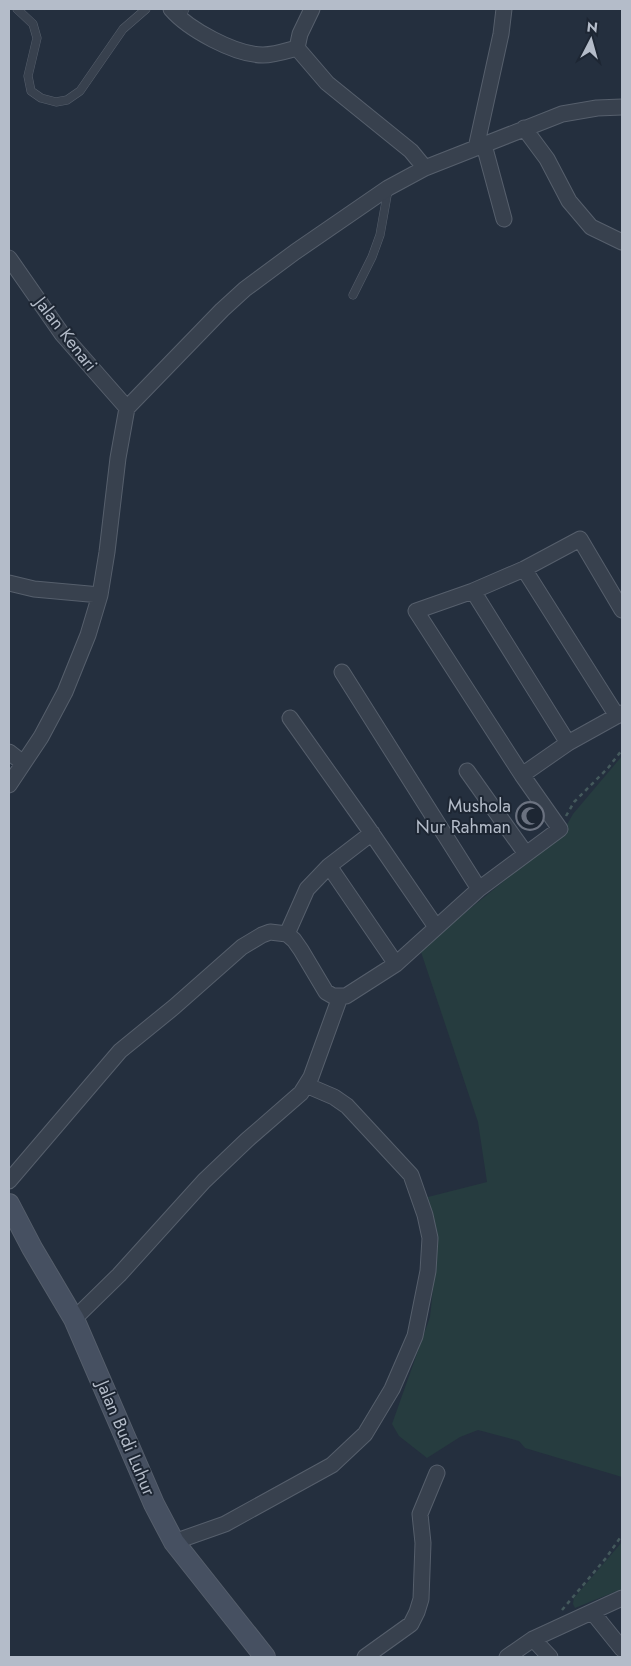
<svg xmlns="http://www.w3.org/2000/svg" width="631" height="1666" font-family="Jost,sans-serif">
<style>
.green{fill:#263c3f}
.building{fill:#455162}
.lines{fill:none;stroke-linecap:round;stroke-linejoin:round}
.lane-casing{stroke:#565f6c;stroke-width:9}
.street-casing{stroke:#565f6c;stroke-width:17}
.secondary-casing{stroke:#565f6c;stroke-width:22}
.path{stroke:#44595c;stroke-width:2.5;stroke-dasharray:4 4;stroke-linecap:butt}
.lane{stroke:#38414e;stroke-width:8}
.street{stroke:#38414e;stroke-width:15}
.secondary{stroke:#465061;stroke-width:20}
.labels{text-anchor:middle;stroke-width:4;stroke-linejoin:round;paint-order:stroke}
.street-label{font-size:18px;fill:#b4bcc9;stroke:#1d2633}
.poi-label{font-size:18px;fill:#b4bcc9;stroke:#1d2633;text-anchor:end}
</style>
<rect width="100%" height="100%" fill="#242f3e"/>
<path class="green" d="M622,756V1477L525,1448L519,1441L478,1430L460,1437L427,1458L399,1436L392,1424L430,1317L436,1260L428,1197L487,1182L478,1122L420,949L561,835L573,814Z
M622,1542V1589L575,1608L573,1604L574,1598Z"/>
<path class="building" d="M528,804L533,807L539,816L532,827L519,820Z"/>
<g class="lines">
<defs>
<path id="lane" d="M17,9L33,24L37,38L28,76L31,91L41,98L56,102L67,100L80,91L123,29L146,9
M181,18L185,9
M353,295L372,257L380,235L388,190"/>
<path id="street" d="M171,9C188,29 235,55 263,55C274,55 286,51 297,48
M312,9L300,34L297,48L327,83L411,151L425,168
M524,128L547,159L569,201L591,227L622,242
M484,145L504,219
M476,148L501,34L504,9
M9,258L62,334L127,408
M524,569L617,716
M9,583L34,589L100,595
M473,591L568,743
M342,672L479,889
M290,718L366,825L436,927
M9,752L23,763
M467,771L526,854
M522,775L568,743L622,713
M9,785L41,737L65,692L88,635L100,595L107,552L118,458L127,408L222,310L245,289L295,252L388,188L425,168L562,114L597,108L622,107
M372,833L329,866L396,964
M287,934L307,889L329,866
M9,1181L120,1051L174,1007L242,947L262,935L270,932L287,934L294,940L301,950L326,992L333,996H346L396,964L479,889L560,829L522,775L416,611L473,591L524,569L580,539L622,610
M74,1319L119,1275L204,1181L247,1140L301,1093L311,1077L340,997
M174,1542L225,1524L332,1465L365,1434L392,1389L415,1336L428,1271L430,1238L425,1215L411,1175L347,1106L334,1097L306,1085
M593,1613L622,1649
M533,1639L550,1657
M365,1657L411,1624L417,1612L421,1599L423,1543L420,1514L437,1473
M507,1657L533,1639L622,1598"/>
<path id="secondary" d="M9,1204L32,1248L74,1319L154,1504L174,1542L265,1657"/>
</defs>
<use href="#lane" class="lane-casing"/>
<use href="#street" class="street-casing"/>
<use href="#secondary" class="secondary-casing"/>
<path class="path" d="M566,816L574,802L608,768L622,750
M562,1610L606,1558L622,1535"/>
<use href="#lane" class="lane"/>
<use href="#street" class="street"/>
<use href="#secondary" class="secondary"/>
</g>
<defs>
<symbol id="mosque-ring" viewBox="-11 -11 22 22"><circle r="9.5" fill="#1d2633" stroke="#6b7280" stroke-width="1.5"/><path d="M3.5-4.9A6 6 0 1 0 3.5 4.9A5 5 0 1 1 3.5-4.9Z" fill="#6b7280"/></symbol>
</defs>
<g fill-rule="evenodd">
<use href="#mosque-ring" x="514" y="800" width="32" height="32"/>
</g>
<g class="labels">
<g class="street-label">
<text transform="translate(66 334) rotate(52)" y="6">Jalan Kenari</text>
<text transform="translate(126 1438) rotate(67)" y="6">Jalan Budi Luhur</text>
</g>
<g class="poi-label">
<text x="511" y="812">Mushola<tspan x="511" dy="21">Nur Rahman</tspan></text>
</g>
</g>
<rect width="631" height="1666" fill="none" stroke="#b4bcc9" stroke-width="20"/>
<g transform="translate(591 40) rotate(6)" stroke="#1d2633" stroke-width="4" paint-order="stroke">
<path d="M0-4L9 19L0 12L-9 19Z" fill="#b4bcc9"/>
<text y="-8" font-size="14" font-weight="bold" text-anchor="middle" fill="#b4bcc9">N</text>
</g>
</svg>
